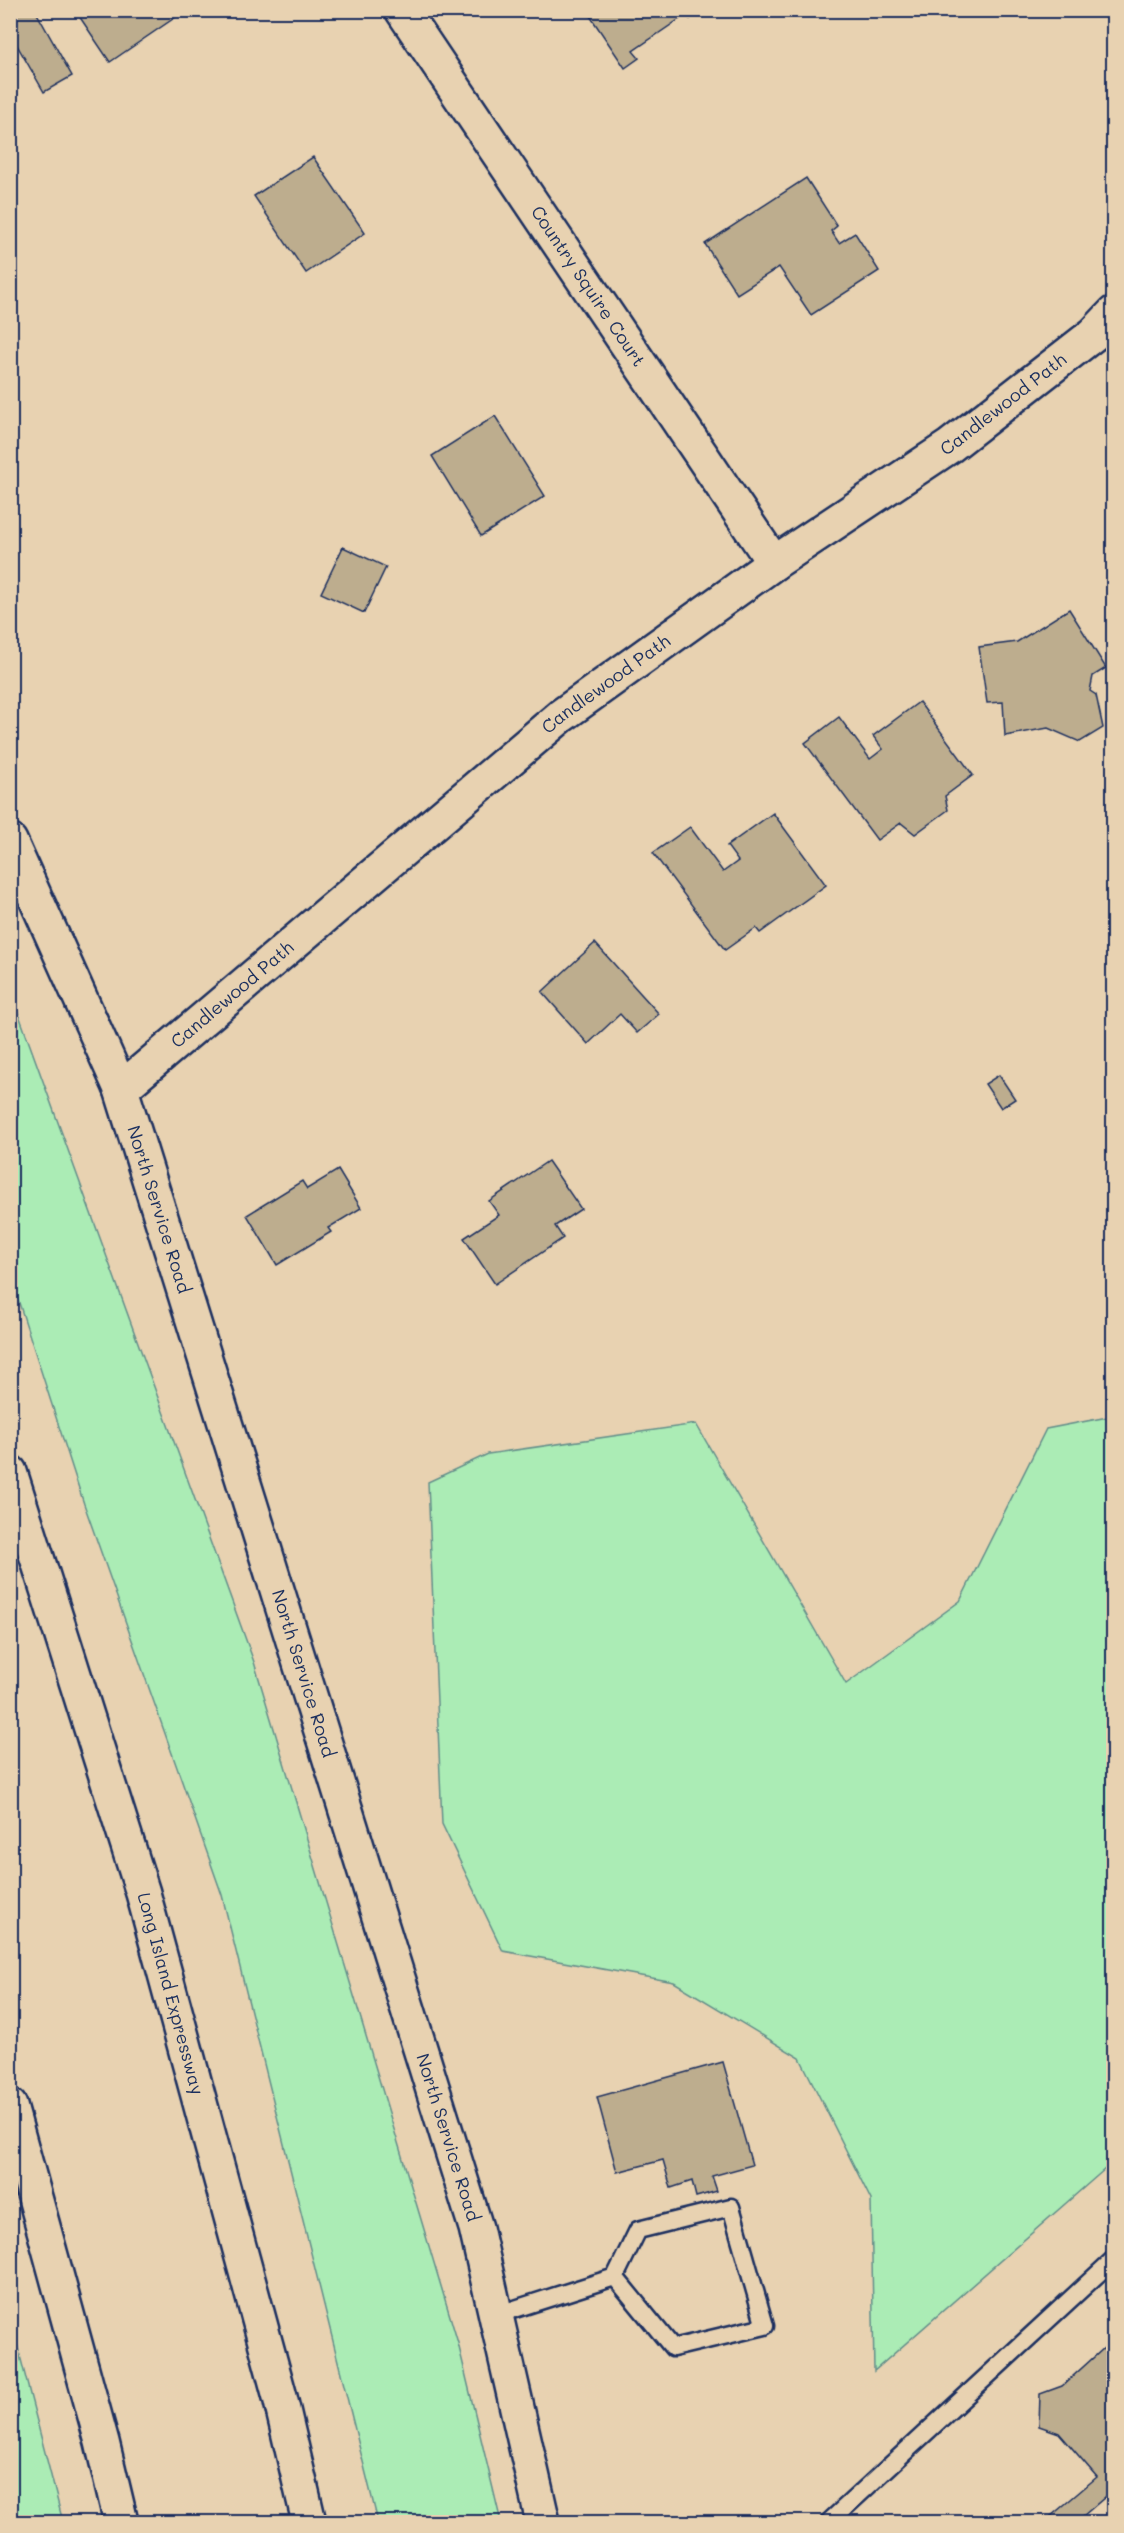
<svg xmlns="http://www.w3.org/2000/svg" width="1124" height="2533" font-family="Mali,sans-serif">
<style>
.green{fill:#abecb5;stroke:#638e8a;stroke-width:1.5}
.building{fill:#bdad8e;stroke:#1b2f5e;stroke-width:1.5}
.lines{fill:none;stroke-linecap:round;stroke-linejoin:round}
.service-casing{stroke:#1b2f5e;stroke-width:21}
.minor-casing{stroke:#1b2f5e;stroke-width:38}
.secondary-casing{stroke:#1b2f5e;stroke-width:38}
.motorway-casing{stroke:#1b2f5e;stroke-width:38}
.service{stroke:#e8d2b1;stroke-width:16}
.minor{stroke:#e8d2b1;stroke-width:33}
.secondary{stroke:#e8d2b1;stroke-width:33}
.motorway{stroke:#e8d2b1;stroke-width:33}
.labels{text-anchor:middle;stroke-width:6;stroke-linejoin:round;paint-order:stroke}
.street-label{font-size:18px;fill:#1b2f5e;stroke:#e8d2b1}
</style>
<rect width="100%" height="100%" fill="#e8d2b1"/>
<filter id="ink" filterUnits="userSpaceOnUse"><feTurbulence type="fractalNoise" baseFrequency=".0167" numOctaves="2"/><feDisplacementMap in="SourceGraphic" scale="12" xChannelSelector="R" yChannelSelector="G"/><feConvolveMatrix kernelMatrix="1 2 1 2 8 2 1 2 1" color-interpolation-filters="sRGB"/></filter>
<g filter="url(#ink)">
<path class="green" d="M11,993L254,1662L458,2343L501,2522H378L222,1895L84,1504L11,1278Z
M1113,1416V2162L874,2371L871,2200L800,2058L674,1982L503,1951L442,1824L428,1482L488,1454L696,1424L846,1684L960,1601L1046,1429Z
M10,2317L63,2522H11Z"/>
<path class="building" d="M16,10H35L72,76L44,92L10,33V14Z
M75,10H186L110,62Z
M586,10H702L690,19L687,14L633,51L639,58L625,68Z
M313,157L365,233L306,273L254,196Z
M806,178L837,226L831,231L839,243L855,233L879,271L811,315L779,267L737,294L705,244Z
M495,416L545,496L481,536L432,456Z
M343,547L386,567L364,613L321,593Z
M1069,609L1106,668L1093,676L1090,691L1096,695L1103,728L1080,742L1048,728L1005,736L1003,702L987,703L979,647L1017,642Z
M919,702L973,775L945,796L948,810L915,834L901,823L877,840L805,743L839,717L870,759L883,749L873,736Z
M773,813L826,885L760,933L756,928L725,950L653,853L690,827L723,872L738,861L727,846Z
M595,943L659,1014L637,1033L620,1014L588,1044L542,992Z
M999,1075L1015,1099L1001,1108L985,1084Z
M548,1161L581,1209L555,1226L563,1238L495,1284L464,1238L499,1215L489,1201Z
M338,1170L361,1208L328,1228L331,1232L277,1265L247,1215L302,1181L307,1189Z
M723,2062L752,2165L712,2176L717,2191L696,2197L692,2181L671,2188L663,2160L617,2172L597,2097Z
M1114,2339V2494L1111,2492L1076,2522H1044L1097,2477L1059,2433L1039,2426L1040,2394L1062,2386Z"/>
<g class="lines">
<defs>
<path id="service" d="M496,2315L615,2277L638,2230L731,2207L765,2326L673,2348L615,2277
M829,2522L1114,2259"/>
<g id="minor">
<path id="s1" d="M402,10L774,563"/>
<path id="s2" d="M121,1089L561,716L774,563L950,446L1094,334L1114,313"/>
</g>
<g id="secondary">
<path id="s3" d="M10,841L121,1089L476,2228L543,2522"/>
</g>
<g id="motorway">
<path id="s4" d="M10,1472L143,1893L280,2397L309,2522"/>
<path d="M10,2106L102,2442L121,2522"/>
</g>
</defs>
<use href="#service" class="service-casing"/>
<use href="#minor" class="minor-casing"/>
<use href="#secondary" class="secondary-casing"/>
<use href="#motorway" class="motorway-casing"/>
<use href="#service" class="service"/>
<use href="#minor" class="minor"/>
<use href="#secondary" class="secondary"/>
<use href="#motorway" class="motorway"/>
</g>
</g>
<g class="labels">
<g class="street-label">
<text dy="6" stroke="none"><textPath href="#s1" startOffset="333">Country Squire Court</textPath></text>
<text dy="6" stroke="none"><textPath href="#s2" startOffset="1118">Candlewood Path</textPath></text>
<text dy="6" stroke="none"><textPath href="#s2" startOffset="632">Candlewood Path</textPath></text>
<text dy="6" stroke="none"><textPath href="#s2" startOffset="146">Candlewood Path</textPath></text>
<text dy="6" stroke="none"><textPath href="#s3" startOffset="398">North Service Road</textPath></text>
<text dy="6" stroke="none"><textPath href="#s3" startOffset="884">North Service Road</textPath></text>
<text dy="6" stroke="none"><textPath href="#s4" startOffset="546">Long Island Expressway</textPath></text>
<text dy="6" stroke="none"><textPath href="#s3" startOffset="1370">North Service Road</textPath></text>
</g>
</g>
<rect width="1124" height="2533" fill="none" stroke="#e8d2b1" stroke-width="36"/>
<rect x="18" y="18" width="1088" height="2497" fill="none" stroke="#1b2f5e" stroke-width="2" filter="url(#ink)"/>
</svg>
